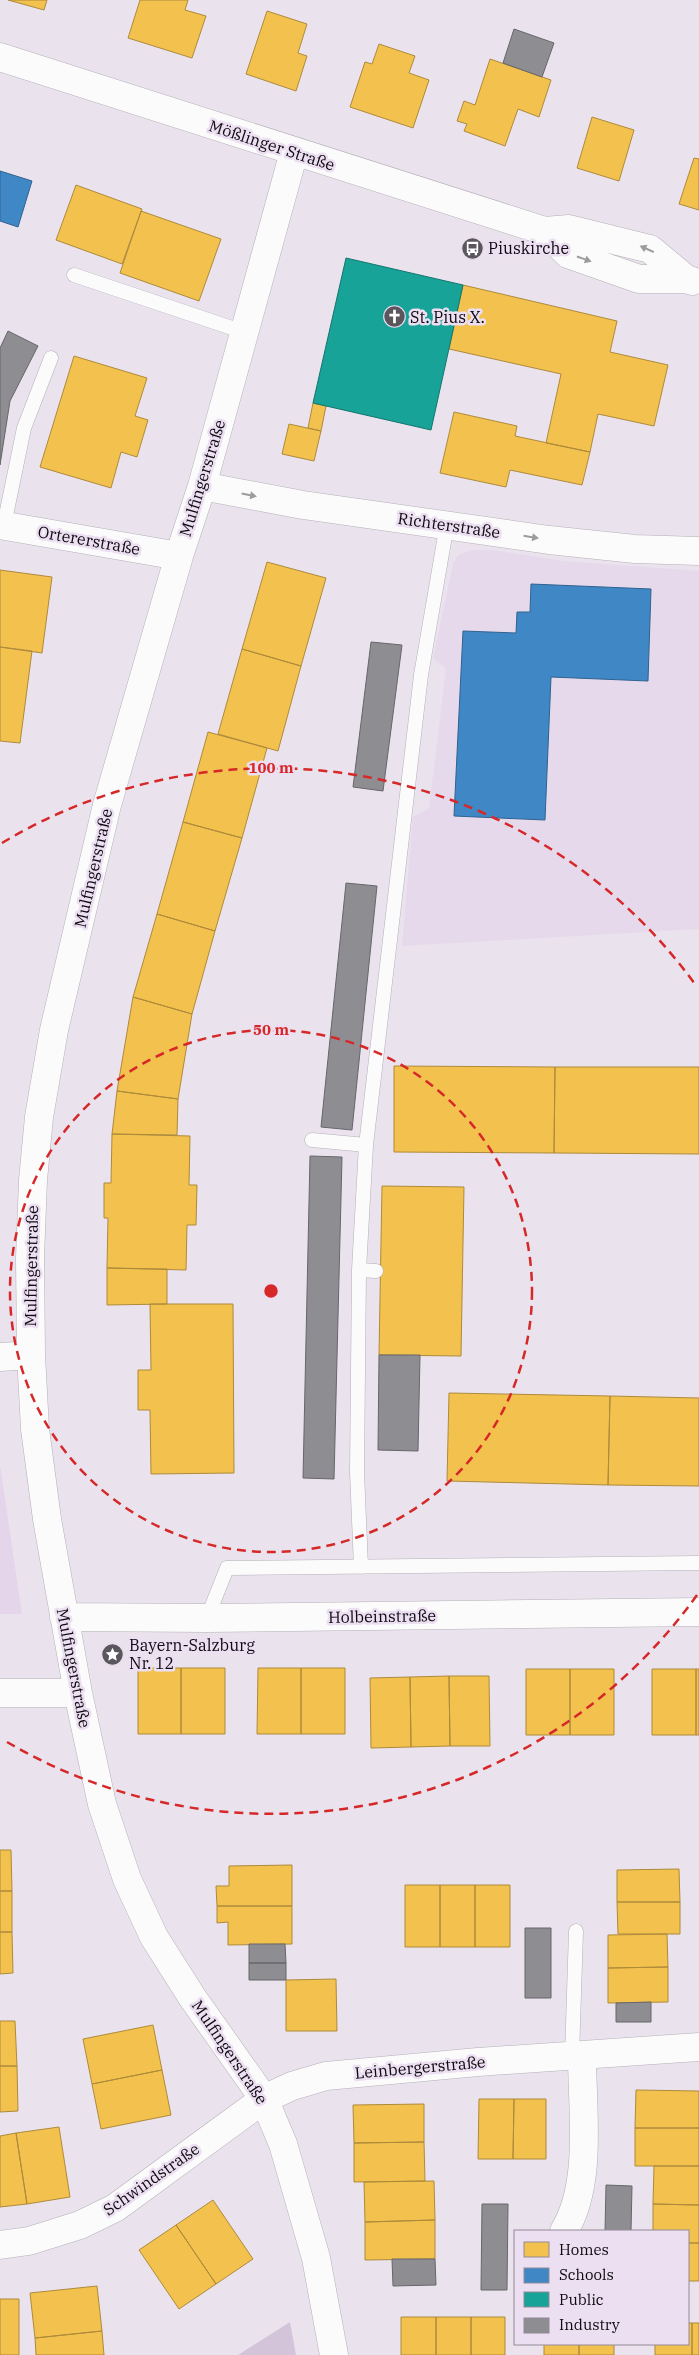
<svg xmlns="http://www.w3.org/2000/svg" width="699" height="2355" font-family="'IBM Plex Serif',serif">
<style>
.built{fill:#e5d9eb}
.green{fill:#e4d5eb}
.forest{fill:#d3c4da}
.homes{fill:#f2c14e;stroke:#ae8a3b}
.schools{fill:#3f88c5;stroke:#30628f}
.public{fill:#17a398;stroke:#14756f}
.industry{fill:#8d8d92;stroke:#67666b}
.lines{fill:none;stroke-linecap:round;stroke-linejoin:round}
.lane-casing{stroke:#b4afb7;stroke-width:15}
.street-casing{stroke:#b4afb7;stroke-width:29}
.secondary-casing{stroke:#b4afb7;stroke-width:29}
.lane{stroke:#fcfbfc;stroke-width:14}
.street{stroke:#fcfbfc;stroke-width:28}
.secondary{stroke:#fcfbfc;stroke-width:28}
.oneway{fill:#9d9b9e}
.ring{fill:none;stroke:#d62828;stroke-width:2.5;stroke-dasharray:9 6}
.labels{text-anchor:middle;stroke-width:5;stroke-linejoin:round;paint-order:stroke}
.street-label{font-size:16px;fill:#0e0a10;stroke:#ebdff1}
.poi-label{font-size:16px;fill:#0e0a10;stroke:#ebdff1;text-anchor:start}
.centre{fill:#d62828;stroke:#ebdff1;stroke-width:2.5}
.ring-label{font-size:15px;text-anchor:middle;font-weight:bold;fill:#d62828;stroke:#ebdff1;stroke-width:5;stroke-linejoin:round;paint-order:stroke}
</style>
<rect width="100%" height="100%" fill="#eae3ed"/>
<path class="built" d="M472,550H493L563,561L699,571V929L402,946L413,817L429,808L446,669L433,658L453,564L458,555Z"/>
<path class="green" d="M0,1465L22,1614H0Z"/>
<path class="forest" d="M290,2322L296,2355H238Z"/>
<path class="homes" d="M8,0H47L44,10Z
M140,0H188L185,10L206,16L192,58L128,38Z
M267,11L307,24L298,53L307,56L296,91L246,74Z
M379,44L415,56L409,73L429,80L413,128L350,107L365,62L372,64Z
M490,59L551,80L539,117L518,109L505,146L464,131L467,124L457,121L464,101L475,105Z
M592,117L634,130L619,181L577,168Z
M694,158L699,159V210L679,204Z
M76,185L142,209L122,264L56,240Z
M141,211L221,239L199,301L120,273Z
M463,285L617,321L610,352L668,365L654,426L598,414L590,452L546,443L561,374L449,349Z
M74,356L147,378L135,416L148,420L137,457L121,452L111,488L40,467Z
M313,403L326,406L321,431L308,428Z
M454,412L517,426L515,436L590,452L582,485L510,470L506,487L440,473Z
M289,424L321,431L314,461L282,454Z
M267,562L326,578L301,666L242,649Z
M0,570L52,577L42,653L0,647Z
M0,647L32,651L20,743L0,741Z
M242,649L301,666L278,751L218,734Z
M208,732L267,748L242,838L183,822Z
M183,822L242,838L215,931L157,914Z
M157,914L215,931L192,1014L133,997Z
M133,997L192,1014L178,1099L117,1091Z
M394,1066L555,1067L554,1153L394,1152Z
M555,1067H699V1154L554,1153Z
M117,1091L178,1099L177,1135L112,1134Z
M112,1134L190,1136L189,1185H197L196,1225H187L186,1270L107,1268L108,1218H104V1183H111Z
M382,1186L464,1187L461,1356L379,1355Z
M107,1268L167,1269V1304L107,1305Z
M150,1304H233L234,1473L151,1474L150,1410H138V1370H151Z
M449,1393L610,1396L608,1485L447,1481Z
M610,1396L699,1398V1486L608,1485Z
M138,1668H181V1734H138Z
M181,1668H225V1734H181Z
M258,1668H301V1734H257Z
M301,1668H345V1734H301Z
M526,1669H570V1735H526Z
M570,1669H614V1735H570Z
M652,1669H696V1735H652Z
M696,1669H699V1735H696Z
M449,1676H489L490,1746H450Z
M449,1676L450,1746L411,1747L410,1677Z
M410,1677L411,1747L371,1748L370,1678Z
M0,1850H11L12,1891H0Z
M292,1865V1906H217L216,1886H229V1866Z
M679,1869L680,1902H617V1870Z
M405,1885H440V1947H405Z
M440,1885H475V1947H440Z
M475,1885H510V1947H475Z
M0,1891H12V1932H0Z
M617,1902H680V1934H618Z
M217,1906H292V1944L228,1945V1922L217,1923Z
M0,1932H12L13,1973L0,1974Z
M667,1934L668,1967L608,1968V1935Z
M668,1967V2002L608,2003V1968Z
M336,1979L337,2031H286V1980Z
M0,2021H15L17,2066H0Z
M153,2025L162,2070L92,2084L83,2039Z
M0,2066H17L18,2111L0,2112Z
M162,2070L171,2115L101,2129L92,2084Z
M636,2090L699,2091V2128H635Z
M479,2099H514L513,2159H478Z
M514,2099H546V2159H513Z
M424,2104V2142L354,2143L353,2105Z
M59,2127L70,2197L27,2204L16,2133Z
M635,2128H699V2166H635Z
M16,2133L27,2204L0,2207V2136Z
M424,2142L425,2181L354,2182V2143Z
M654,2166H699V2205L653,2204Z
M434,2181L435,2220L365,2222L364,2182Z
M213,2200L253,2259L216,2284L176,2225Z
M653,2204L699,2205V2243H688V2231H653Z
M435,2220V2259L365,2260V2222Z
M176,2225L216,2284L179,2309L139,2250Z
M688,2243H699V2281H688Z
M97,2286L102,2331L35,2338L30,2293Z
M0,2299H19V2355H0Z
M401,2317H436V2355H401Z
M436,2317H471V2355H436Z
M471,2317H505V2355H471Z
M688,2323H692V2355H655V2344H688Z
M692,2323H699V2355H692Z
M102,2331L104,2355H36L35,2338Z
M544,2344H579V2355H544Z
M579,2344H614V2355H579Z"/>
<path class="schools" d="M0,171L32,181L18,227L0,221Z
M531,584L651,589L648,681L551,677L545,820L454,816L463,631L516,633L517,612H530Z"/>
<path class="public" d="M346,258L463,285L431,430L313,403Z"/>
<path class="industry" d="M514,29L554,43L542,77L503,63Z
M8,331L38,346L10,401L0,465V348Z
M371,642L402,645L383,791L353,787Z
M346,883L377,886L352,1130L321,1127Z
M310,1156L342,1157L334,1479L303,1478Z
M379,1355H420L418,1451L378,1450Z
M525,1928H551V1998H525Z
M249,1944H285L286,1963H249Z
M249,1963H286V1980H249Z
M651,2002V2022H616V2003Z
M606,2185L632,2186L631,2231H605Z
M482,2204H508L507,2290H481Z
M392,2259H435L436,2285L393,2286Z"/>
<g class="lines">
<defs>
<path id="lane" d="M74,275L244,332
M4,525L24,428L51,358
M312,1140L366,1145
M359,1270L376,1271
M361,1567L357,1472L359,1270L366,1145L421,675L447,524
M207,1618L227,1568L699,1563
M572,2056L576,1931"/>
<path id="street" d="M294,152L202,486L179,556L107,805L54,1030L39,1117L33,1180L30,1258L31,1355L35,1429L47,1519L78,1693L102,1804L127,1879L154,1937L192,1997L264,2099L283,2144L316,2258L334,2355
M202,486L303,505L549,540L635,549L699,551
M0,525L179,556
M0,1357L31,1355
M64,1617L207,1618L699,1612
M0,1693H78
M564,2231C593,2184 582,2110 582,2055
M0,2245L29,2241L80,2225L115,2208L264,2099L292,2086L326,2076L478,2062L699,2047"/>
<path id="secondary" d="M0,57L545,231L569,229L650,249L686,279
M545,231L568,254L639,279H686L692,281"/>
</defs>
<use href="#lane" class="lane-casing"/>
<use href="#street" class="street-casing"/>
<use href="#secondary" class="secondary-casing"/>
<use href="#lane" class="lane"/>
<use href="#street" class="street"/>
<use href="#secondary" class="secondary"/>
</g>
<defs><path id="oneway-solid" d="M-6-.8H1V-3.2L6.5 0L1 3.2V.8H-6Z" transform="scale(1.25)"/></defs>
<g class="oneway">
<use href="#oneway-solid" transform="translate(647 249) rotate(-156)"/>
<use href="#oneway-solid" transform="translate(584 259) rotate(19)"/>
<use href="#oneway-solid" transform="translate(249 495) rotate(11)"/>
<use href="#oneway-solid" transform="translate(531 537) rotate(9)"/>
</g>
<g class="ring">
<circle cx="271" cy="1291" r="261"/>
<path d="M697 1595A523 523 0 0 1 2 1739M2 843A523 523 0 0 1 697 987"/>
</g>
<defs>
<symbol id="bus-disc" viewBox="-11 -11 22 22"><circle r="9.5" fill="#5b565d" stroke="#ebdff1"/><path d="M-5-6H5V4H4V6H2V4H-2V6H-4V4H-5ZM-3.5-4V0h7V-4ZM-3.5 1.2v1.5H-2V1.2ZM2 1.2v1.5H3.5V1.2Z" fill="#fff"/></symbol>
<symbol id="church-disc" viewBox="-11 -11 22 22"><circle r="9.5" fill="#5b565d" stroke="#ebdff1"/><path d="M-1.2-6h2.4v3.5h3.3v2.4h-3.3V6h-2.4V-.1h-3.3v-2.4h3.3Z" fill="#fff"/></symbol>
<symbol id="sight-disc" viewBox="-11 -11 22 22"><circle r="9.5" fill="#5b565d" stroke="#ebdff1"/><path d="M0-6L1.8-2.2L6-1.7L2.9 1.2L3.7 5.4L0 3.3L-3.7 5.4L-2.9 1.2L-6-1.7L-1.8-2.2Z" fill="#fff"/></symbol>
</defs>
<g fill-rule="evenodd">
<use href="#bus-disc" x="460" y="236" width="25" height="25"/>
<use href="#church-disc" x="382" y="304" width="25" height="25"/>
<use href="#sight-disc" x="100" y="1642" width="25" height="25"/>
</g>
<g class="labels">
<g class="street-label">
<text transform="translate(272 145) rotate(18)" y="6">Mößlinger Straße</text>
<text transform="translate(202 478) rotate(-73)" y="6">Mulfingerstraße</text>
<text transform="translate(449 525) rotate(8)" y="6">Richterstraße</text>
<text transform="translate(89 540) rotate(10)" y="6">Ortererstraße</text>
<text transform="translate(93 868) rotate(-77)" y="6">Mulfingerstraße</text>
<text transform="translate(31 1266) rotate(-89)" y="6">Mulfingerstraße</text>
<text transform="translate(382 1616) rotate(-1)" y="6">Holbeinstraße</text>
<text transform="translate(74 1668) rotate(79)" y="6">Mulfingerstraße</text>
<text transform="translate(230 2052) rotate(56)" y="6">Mulfingerstraße</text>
<text transform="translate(420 2067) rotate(-5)" y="6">Leinbergerstraße</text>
<text transform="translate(151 2179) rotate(-35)" y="6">Schwindstraße</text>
</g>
<g class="poi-label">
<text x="488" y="254">Piuskirche</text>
<text x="410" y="323">St. Pius X.</text>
<text x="129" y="1651">Bayern-Salzburg<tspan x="129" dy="18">Nr. 12</tspan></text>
</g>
</g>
<circle cx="271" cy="1291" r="8" class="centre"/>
<g class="ring-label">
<text x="271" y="773">100 m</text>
<text x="271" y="1035">50 m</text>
</g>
<rect x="514" y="2230" width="175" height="115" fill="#ebdff1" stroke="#938a97"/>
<rect x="524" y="2242" width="25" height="15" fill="#f2c14e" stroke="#938a97"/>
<text x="559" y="2255" font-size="15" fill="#0e0a10">Homes</text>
<rect x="524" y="2268" width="25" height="15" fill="#3f88c5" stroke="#938a97"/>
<text x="559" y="2280" font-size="15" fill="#0e0a10">Schools</text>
<rect x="524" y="2292" width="25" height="15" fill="#17a398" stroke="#938a97"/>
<text x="559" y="2305" font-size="15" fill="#0e0a10">Public</text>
<rect x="524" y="2318" width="25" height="15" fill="#8d8d92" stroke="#938a97"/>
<text x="559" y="2330" font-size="15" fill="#0e0a10">Industry</text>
</svg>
